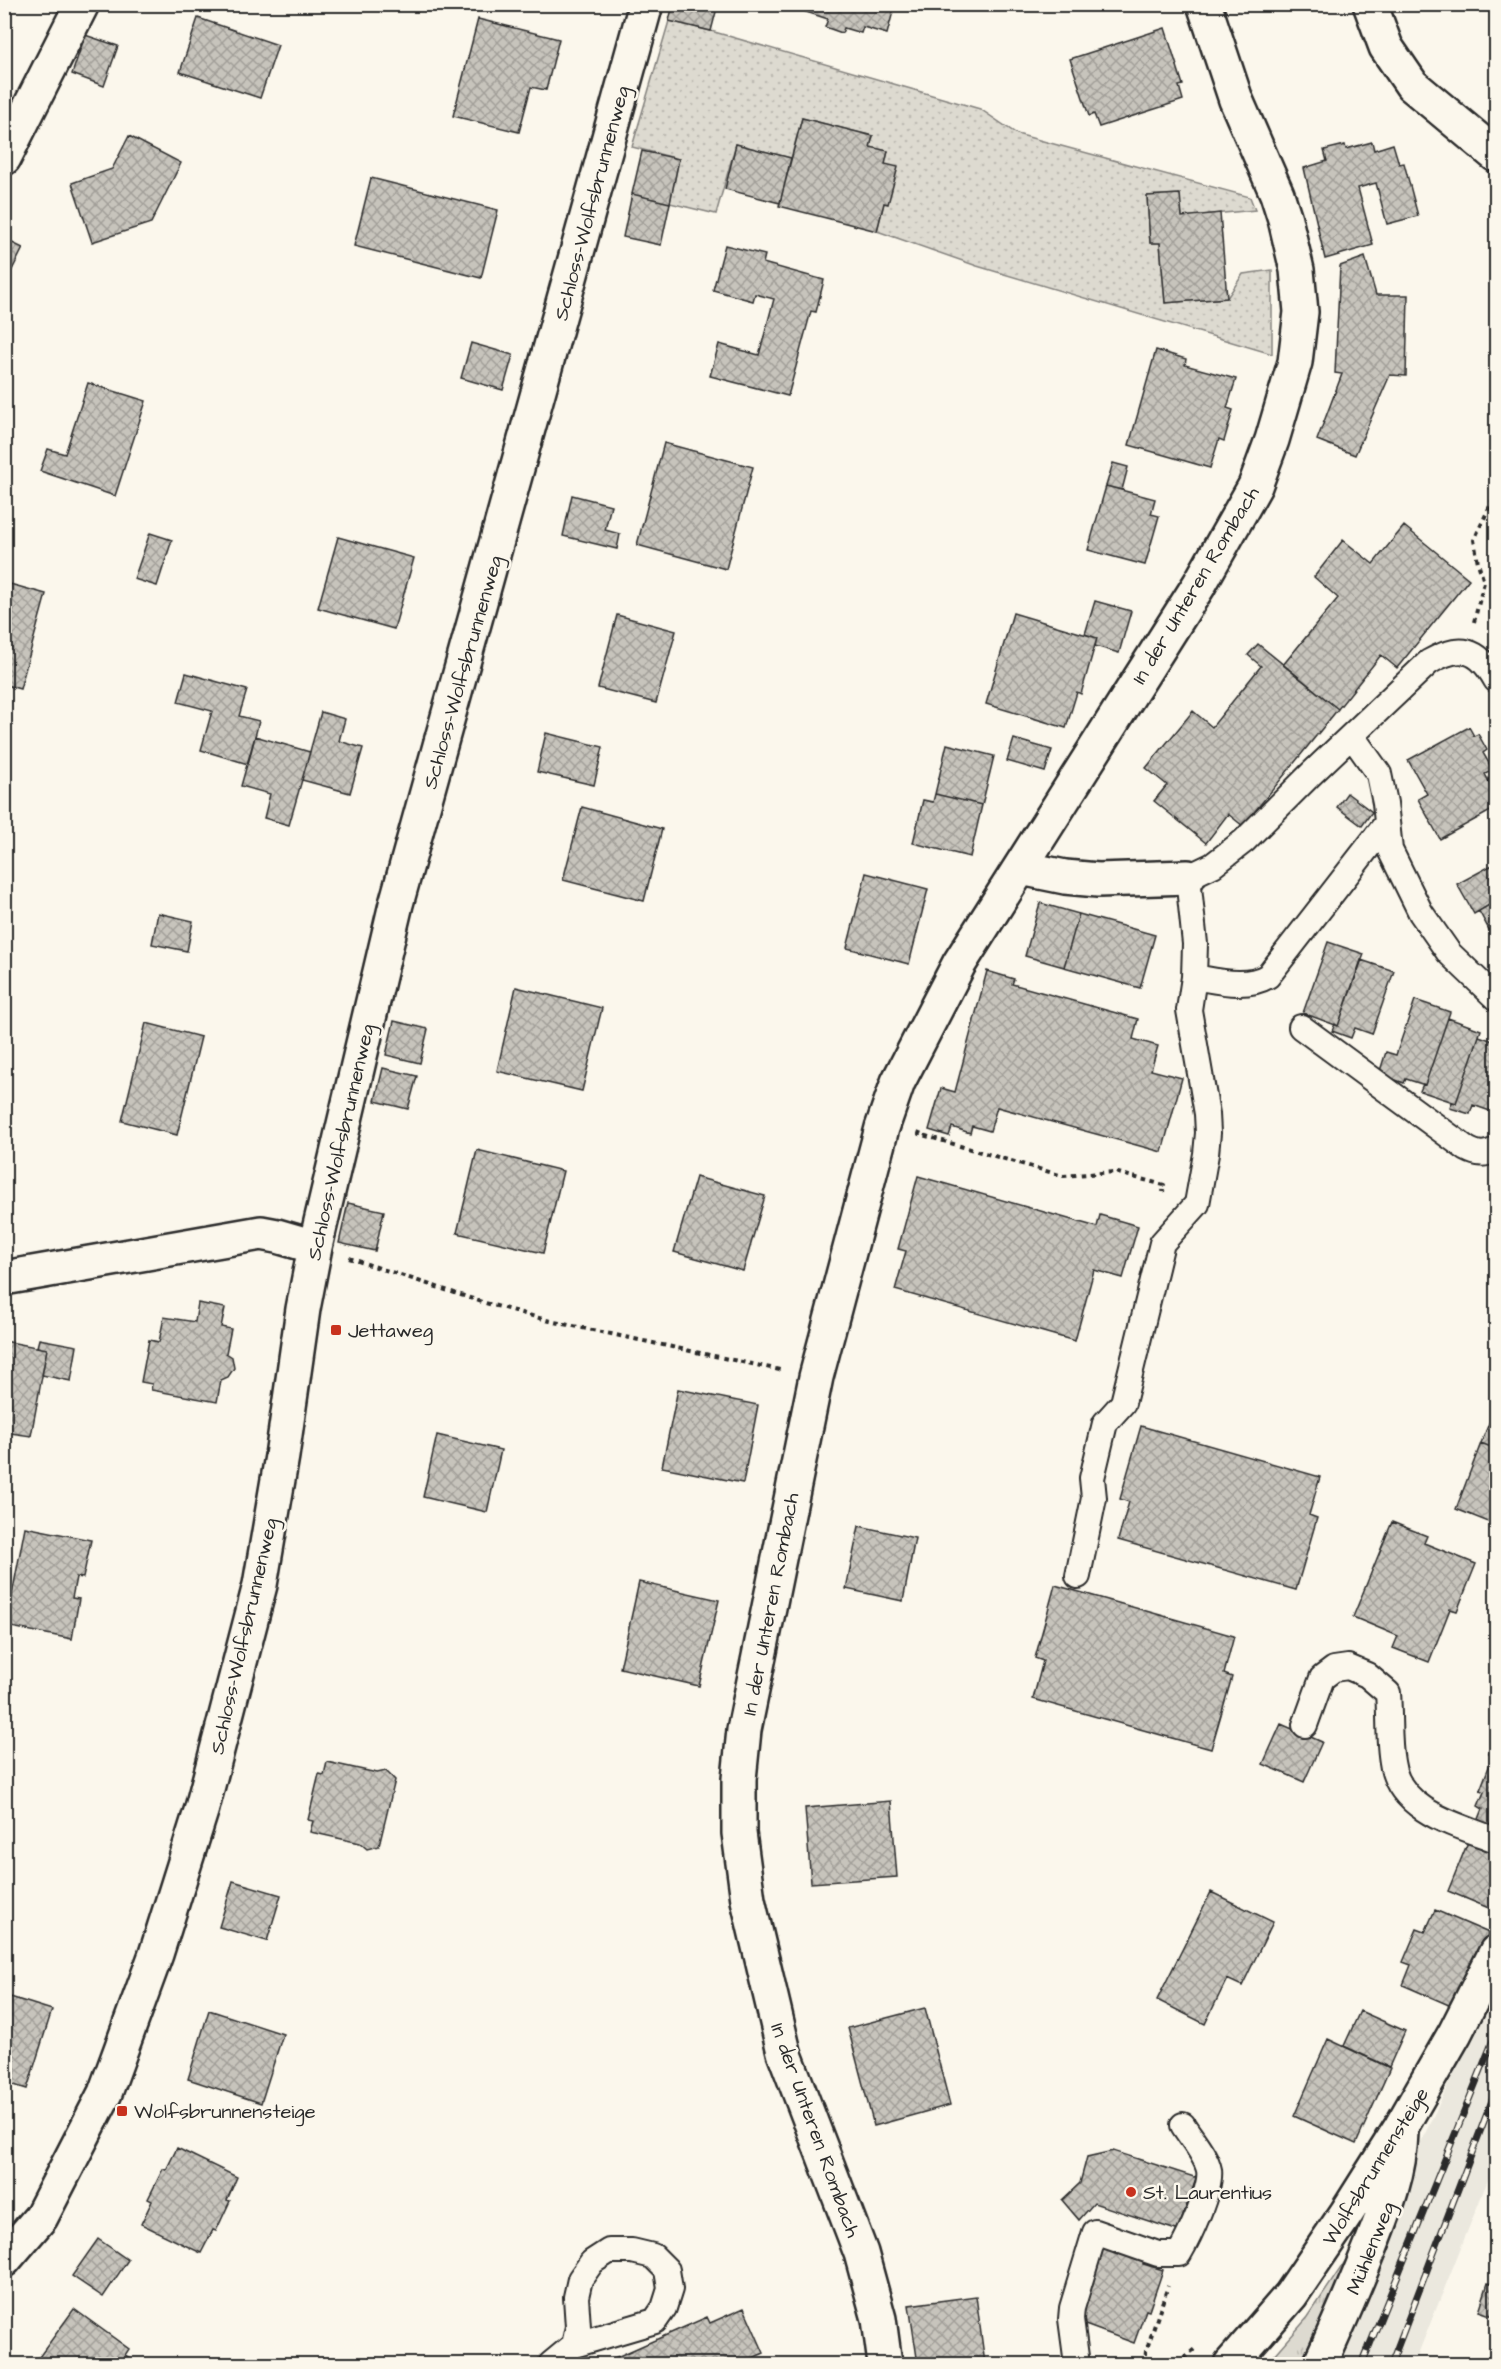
<svg xmlns="http://www.w3.org/2000/svg" width="1501" height="2369" font-family="'Architects Daughter',sans-serif">
<style>
.built{fill:#ebe8de}
.grass{fill:url(#grass-tufts);stroke:#84827e;stroke-width:1.5}
.garden{fill:url(#garden-dots);stroke:#84827e;stroke-width:1.5}
.building{fill:url(#building-cross-hatch);stroke:#2b2b2b;stroke-width:1.5}
.lines{fill:none;stroke-linecap:round;stroke-linejoin:round}
.lane-casing{stroke:#2b2b2b;stroke-width:28}
.street-casing{stroke:#2b2b2b;stroke-width:38}
.path{stroke:#2b2b2b;stroke-width:4;stroke-dasharray:4.5 4.5;stroke-linecap:butt}
.lane{stroke:#fbf7ec;stroke-width:24}
.street{stroke:#fbf7ec;stroke-width:33}
.rail-casing{stroke:#2b2b2b;stroke-width:7}
.rail{stroke:#fbf7ec;stroke-width:4.5;stroke-dasharray:14;stroke-linecap:butt}
.poi-dot{fill:#c8321e;stroke:#fbf7ec;stroke-width:2}
.labels{text-anchor:middle;stroke-width:5;stroke-linejoin:round;paint-order:stroke}
.street-label{font-size:20px;fill:#2b2b2b;stroke:#fbf7ec}
.poi-label{font-size:20px;fill:#2b2b2b;stroke:#fbf7ec;text-anchor:start}
</style>
<defs>
<pattern id="grass-tufts" width="24" height="20" patternUnits="userSpaceOnUse" patternTransform="scale(1.5)"><rect width="24" height="20" fill="#dddad0"/><path d="M3 7l-1-3M5 7V3M7 7l1-3M15 17l-1-3M17 17v-4M19 17l1-3" fill="none" stroke="#bebbb3"/></pattern>
<pattern id="garden-dots" width="8" height="8" patternUnits="userSpaceOnUse" patternTransform="scale(1.5)"><rect width="8" height="8" fill="#dddad0"/><path d="M2 2h.1M6 6h.1" fill="none" stroke="#bebbb3" stroke-width="1.8" stroke-linecap="round"/></pattern>
<pattern id="building-cross-hatch" width="8" height="8" patternUnits="userSpaceOnUse" patternTransform="scale(1.5)"><rect width="8" height="8" fill="#c7c4bc"/><path d="M0 0l8 8M0 8l8-8" fill="none" stroke="#a29f99"/></pattern>
</defs>
<rect width="100%" height="100%" fill="#fbf7ec"/>
<filter id="ink" filterUnits="userSpaceOnUse"><feTurbulence type="fractalNoise" baseFrequency=".0167" numOctaves="2"/><feDisplacementMap in="SourceGraphic" scale="12" xChannelSelector="R" yChannelSelector="G"/><feConvolveMatrix kernelMatrix="1 2 1 2 8 2 1 2 1" color-interpolation-filters="sRGB"/></filter>
<g filter="url(#ink)">
<path class="built" d="M1496,1984V2160L1414,2364H1337L1412,2161Z"/>
<path class="grass" d="M1412,2161L1337,2364H1267L1308,2317Z"/>
<path class="garden" d="M669,21L711,31L980,109L1017,134L1250,197L1255,210L1182,217L1179,194L1147,196L1150,243H1160L1165,303L1227,298L1243,274L1272,270V354L977,266L877,231L884,203L885,164L888,151L870,147L873,136L802,118L791,158L736,144L716,214L670,203L679,159L632,147Z"/>
<path class="building" d="M673,4H718L711,31L669,21Z
M802,4H895L887,34L863,27L861,33L844,28L842,33L825,27L828,19L800,10Z
M1237,4H1266L1237,9Z
M198,18L278,45L260,98L180,72Z
M478,19L559,39L546,90L531,87L519,132L453,116Z
M1165,28L1183,85L1179,86L1183,100L1099,127L1094,114L1089,116L1070,59Z
M85,35L118,46L104,86L72,74Z
M802,118L873,136L870,147L888,151L885,164L898,167L888,204L884,203L877,231L779,206Z
M129,136L181,163L151,223L92,242L72,183L112,169Z
M1372,142L1374,150L1393,144L1399,164L1404,163L1418,216L1387,224L1376,183L1358,188L1373,245L1325,259L1304,168L1327,161L1324,150L1345,145L1346,149Z
M736,144L791,158L780,203L725,189Z
M642,151L679,159L670,203L632,194Z
M371,178L498,210L481,278L354,246Z
M632,194L670,203L661,245L623,237Z
M1180,194L1182,217L1220,213L1227,298L1165,303L1160,243H1150L1147,196Z
M4,239L23,248L4,286Z
M725,245L765,255L763,263L824,280L816,312L811,311L788,396L710,376L719,344L759,355L774,299L755,294L753,301L713,290Z
M1365,257L1376,295H1408L1406,376L1390,375L1355,455L1317,440L1342,374L1335,373L1340,266Z
M471,343L513,355L503,390L461,378Z
M1156,350L1186,359L1185,365L1236,379L1227,408L1233,410L1224,441L1219,439L1210,468L1129,445Z
M88,383L146,401L115,496L40,471L48,449L65,454Z
M664,443L753,467L726,569L637,545Z
M1113,463L1128,467L1122,490L1106,486Z
M1106,486L1155,499L1151,514L1159,516L1145,565L1088,550Z
M572,495L611,505L605,530L620,534L617,549L563,536Z
M1404,526L1469,579L1397,668L1381,655L1338,709L1283,665L1338,598L1314,577L1343,540L1373,564Z
M150,533L172,540L157,586L134,579Z
M338,537L414,558L394,629L318,608Z
M10,584L46,594L20,689L6,685L4,690V603Z
M1095,601L1131,611L1119,653L1095,646L1097,638L1085,634Z
M1013,613L1097,638L1081,694L1077,692L1066,728L986,704Z
M617,615L676,631L656,703L598,688Z
M1258,644L1338,709L1243,826L1228,814L1206,843L1154,801L1167,785L1146,768L1193,711L1212,727L1261,666L1248,655Z
M186,673L247,690L239,716L259,721L248,764L201,750L212,711L178,702Z
M321,712L345,719L339,741L363,748L350,793L302,780Z
M1469,727L1474,736L1478,734L1487,750L1483,753L1493,770L1485,774L1496,795V808L1440,839L1418,799L1427,794L1408,760Z
M546,733L603,747L594,785L537,772Z
M255,736L310,752L289,825L264,818L270,794L241,786Z
M1014,739L1052,750L1045,772L1007,761Z
M947,744L994,756L982,805L935,794Z
M1347,793L1372,812L1362,826L1337,807Z
M935,794L982,805L970,857L913,843L923,800L933,802Z
M582,807L662,829L644,901L563,880Z
M1496,863V901L1474,914L1457,884Z
M866,873L928,889L909,964L847,948Z
M1496,901V941H1495L1479,911Z
M1040,903L1079,914L1064,967L1025,956Z
M158,913L193,921L187,951L152,944Z
M1079,914L1155,935L1140,988L1064,967Z
M1328,942L1364,954L1338,1026L1303,1013Z
M1361,960L1394,971L1372,1034L1355,1028L1351,1038L1332,1031L1335,1024L1338,1026Z
M987,971L1014,979L1012,984L1138,1019L1133,1039L1158,1046L1151,1070L1182,1078L1162,1152L997,1107L990,1131L972,1126L970,1133L952,1127L949,1136L929,1130L941,1088L955,1092Z
M516,987L602,1008L582,1091L497,1071Z
M1415,1000L1450,1012L1425,1085L1406,1079L1404,1083L1379,1074L1386,1052L1396,1055Z
M1448,1018L1481,1030L1456,1103L1420,1091L1423,1084L1425,1085Z
M394,1021L428,1029L420,1063L386,1055Z
M146,1023L201,1037L177,1135L122,1121Z
M1479,1036L1496,1042V1093L1490,1111L1473,1105L1470,1114L1450,1108L1452,1102L1456,1103Z
M383,1068L417,1076L408,1109L375,1101Z
M477,1150L563,1171L543,1253L457,1233Z
M918,1176L1097,1227L1100,1215L1138,1226L1123,1278L1094,1270L1075,1341L895,1290L906,1251L898,1249Z
M696,1177L765,1196L743,1271L674,1252Z
M348,1203L384,1211L375,1251L339,1243Z
M198,1303L225,1308L221,1327L231,1329L226,1353L232,1357L234,1368L228,1377L221,1380L217,1402L151,1390L152,1384L141,1382L149,1340L159,1342L164,1317L195,1322Z
M39,1339L77,1346L71,1381L42,1375L47,1349L37,1347Z
M4,1341L47,1349L31,1436L4,1432Z
M678,1389L758,1405L743,1483L662,1467Z
M1496,1406V1449L1481,1443Z
M1141,1426L1320,1477L1309,1515L1317,1518L1296,1590L1118,1540L1129,1502L1120,1499Z
M437,1435L501,1450L487,1512L423,1497Z
M1481,1443L1496,1449V1525L1456,1509Z
M1392,1522L1427,1536L1424,1543L1476,1564L1457,1611L1450,1609L1429,1662L1393,1648L1398,1636L1353,1617Z
M859,1526L915,1538L903,1601L846,1589Z
M25,1527L91,1540L83,1578L76,1577L72,1598L79,1599L72,1639L6,1626Z
M639,1582L719,1600L699,1686L620,1668Z
M1055,1585L1234,1636L1224,1674L1232,1677L1211,1749L1033,1699L1043,1661L1035,1658Z
M1281,1724L1322,1742L1304,1782L1263,1764Z
M1496,1732V1756L1489,1754Z
M327,1762L377,1773L386,1771L395,1780L379,1846L367,1849L360,1843L310,1832L313,1821L308,1820L319,1774L324,1775Z
M1490,1764L1496,1767V1838L1475,1829L1483,1809L1478,1806L1484,1792L1480,1790Z
M891,1801L897,1877L811,1883L805,1808Z
M1468,1842L1496,1854V1911L1448,1891Z
M233,1881L281,1895L267,1941L219,1927Z
M1211,1892L1273,1922L1242,1986L1227,1979L1205,2024L1157,2000Z
M1435,1910L1491,1934L1458,2009L1403,1985L1411,1965L1403,1962L1417,1929L1425,1932Z
M4,1995L52,2010L27,2089L4,2082Z
M925,2008L950,2105L874,2126L848,2028Z
M209,2010L283,2034L261,2103L188,2079Z
M1360,2011L1405,2031L1389,2067L1344,2046Z
M1328,2039L1390,2068L1356,2144L1294,2116Z
M177,2148L237,2177L227,2200L230,2201L216,2231L213,2230L201,2253L141,2224L152,2201L148,2199L163,2169L166,2170Z
M1113,2151L1194,2177L1199,2175L1201,2179L1195,2182L1179,2227L1183,2233L1180,2235L1176,2230L1094,2203L1079,2220L1062,2200L1080,2183L1087,2157Z
M98,2239L128,2260L103,2297L72,2276Z
M1098,2248L1118,2255L1119,2252L1144,2260L1143,2264L1163,2270L1149,2311L1146,2310L1134,2343L1077,2322Z
M1496,2276V2317L1479,2311L1488,2283L1493,2285Z
M976,2296L985,2364H918L909,2305Z
M744,2308L764,2353L739,2364H601L707,2317L710,2323Z
M74,2309L129,2349L125,2355L139,2364H34Z"/>
<g class="lines">
<defs>
<path id="lane" d="M1352,736L1379,774L1385,803L1390,850L1421,913L1449,953L1496,998
M1194,977C1218,981 1246,989 1268,976L1386,824
M1301,1027L1467,1149C1478,1155 1485,1155 1496,1150
M1078,1576L1094,1498L1092,1478L1105,1423L1123,1403L1162,1243L1197,1204L1206,1154L1208,1133L1207,1114L1189,1010L1194,977L1195,944L1188,877L1213,865L1244,841L1311,774L1429,662C1460,644 1478,648 1496,680
M1305,1725L1322,1678L1334,1669L1348,1667L1367,1675L1388,1693C1390,1716 1388,1740 1392,1762C1398,1811 1457,1825 1496,1840
M551,2364L574,2345L655,2321L664,2308L670,2289L667,2270L653,2256L632,2251H609L592,2262L580,2279L576,2297L578,2327L574,2345
M1077,2364L1071,2319L1072,2308L1095,2232L1158,2254H1179C1189,2237 1212,2188 1209,2170C1206,2155 1191,2138 1183,2125"/>
<path id="street" d="M1370,4L1386,47L1412,85L1496,155
M4,158L82,4
M1021,868L1065,877L1098,880L1188,877
M4,1278L261,1233L277,1236L315,1247
M4,2260L41,2217L105,2093L156,1954L202,1808L260,1585L282,1456L303,1309L315,1247L396,904L646,4
M885,2364L879,2319L861,2253L784,2052L748,1900L739,1833V1779L744,1730L816,1377L882,1128L898,1082L959,964L1199,585L1255,486L1272,440L1295,362L1301,312L1297,270L1285,219L1277,194L1236,100L1204,4
M1231,2364L1291,2295L1346,2214L1401,2127L1455,2033L1496,1952
M1320,2364C1338,2325 1355,2286 1371,2246C1386,2208 1400,2173 1401,2132"/>
</defs>
<use href="#lane" class="lane-casing"/>
<use href="#street" class="street-casing"/>
<path class="path" d="M1474,622L1484,582L1478,563L1474,540L1496,493
M920,1131L919,1134L1063,1176L1114,1172L1164,1185L1163,1192
M349,1258L482,1302L550,1321L780,1370
M1145,2364L1146,2351L1168,2286
M1177,2364L1197,2347"/>
<use href="#lane" class="lane"/>
<use href="#street" class="street"/>
<defs>
<path id="rail" d="M1362,2364L1496,2033
M1391,2364L1496,2090"/>
</defs>
<use href="#rail" class="rail-casing"/>
<use href="#rail" class="rail"/>
</g>
</g>
<g class="poi-dot">
<rect x="330" y="1324" width="12" height="12" rx="3"/>
<rect x="116" y="2105" width="12" height="12" rx="3"/>
<circle cx="1131" cy="2192" r="6"/>
</g>
<g class="labels">
<g class="street-label">
<text transform="translate(591 203) rotate(-75)" y="7">Schloss-Wolfsbrunnenweg</text>
<text transform="translate(1195 585) rotate(-59)" y="7">In der Unteren Rombach</text>
<text transform="translate(462 672) rotate(-74)" y="7">Schloss-Wolfsbrunnenweg</text>
<text transform="translate(340 1142) rotate(-77)" y="7">Schloss-Wolfsbrunnenweg</text>
<text transform="translate(770 1604) rotate(-79)" y="7">In der Unteren Rombach</text>
<text transform="translate(243 1636) rotate(-77)" y="7">Schloss-Wolfsbrunnenweg</text>
<text transform="translate(816 2130) rotate(70)" y="7">In der Unteren Rombach</text>
<text transform="translate(1375 2166) rotate(-58)" y="7">Wolfsbrunnensteige</text>
<text transform="translate(1370 2248) rotate(-68)" y="7">Mühlenweg</text>
</g>
<g class="poi-label">
<text x="348" y="1337">Jettaweg</text>
<text x="134" y="2118">Wolfsbrunnensteige</text>
<text x="1143" y="2199">St. Laurentius</text>
</g>
</g>
<rect width="1501" height="2369" fill="none" stroke="#fbf7ec" stroke-width="24"/>
<rect x="12" y="12" width="1477" height="2345" fill="none" stroke="#2b2b2b" stroke-width="2" filter="url(#ink)"/>
</svg>
